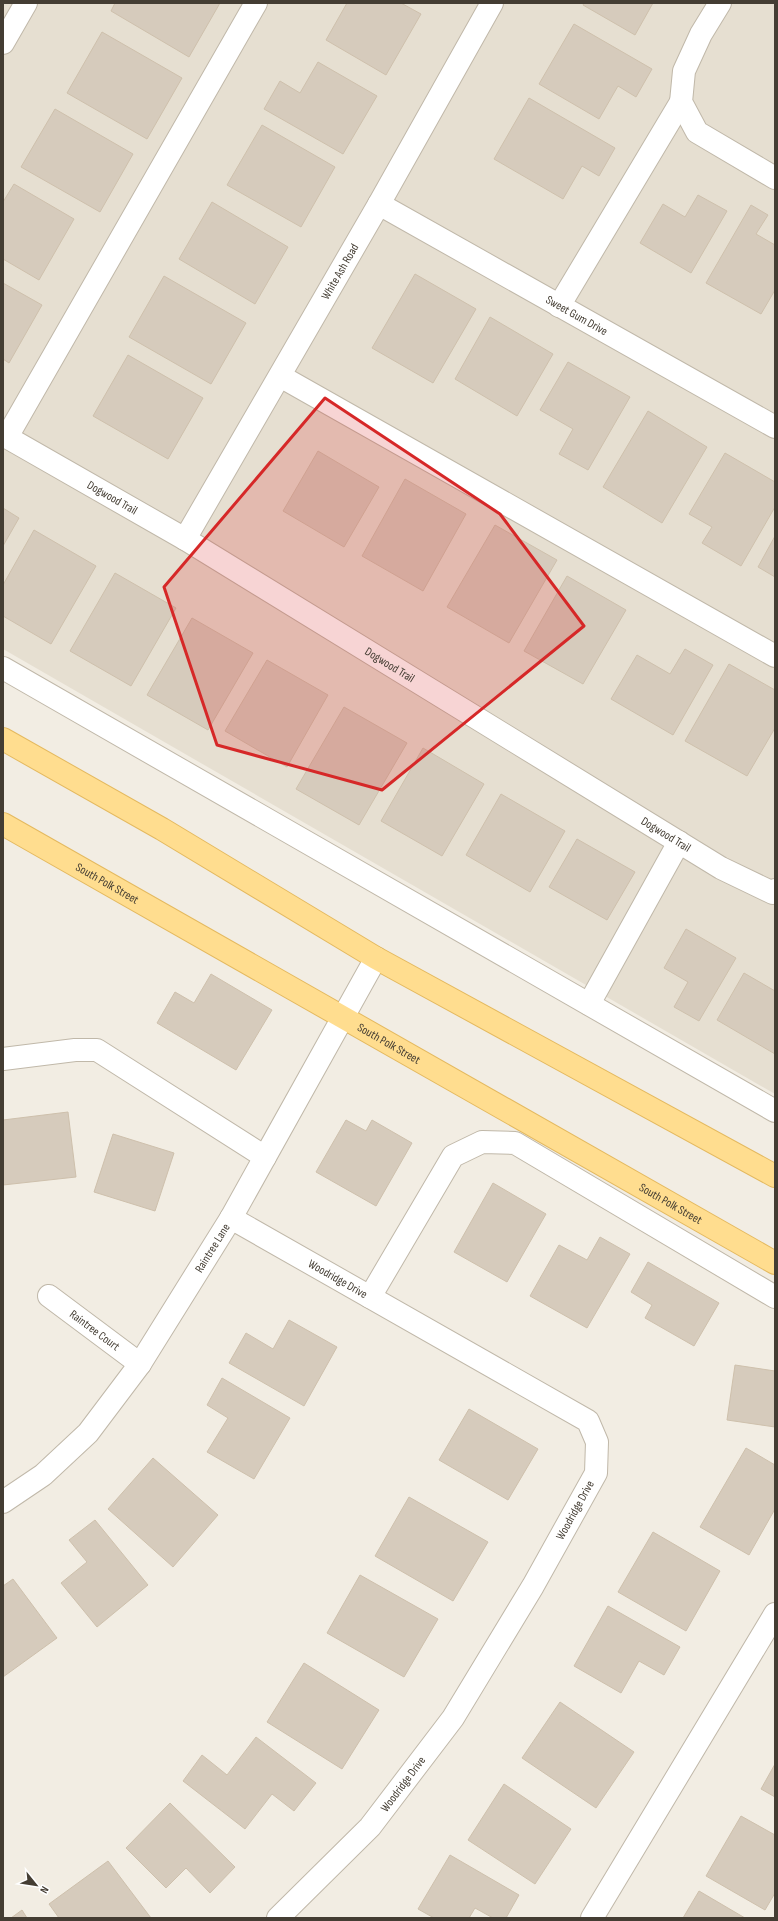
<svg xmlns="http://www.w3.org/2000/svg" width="778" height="1921" font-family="'Sofia Sans Condensed',sans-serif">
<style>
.residential{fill:#e6dfd1}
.building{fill:#d6cbbc;stroke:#cec0ac}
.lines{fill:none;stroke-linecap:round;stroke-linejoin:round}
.minor-casing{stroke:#c0b8a9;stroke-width:24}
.major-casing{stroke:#e4b95f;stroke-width:24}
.minor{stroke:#fff;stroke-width:22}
.major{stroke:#ffdd8f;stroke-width:22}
.marked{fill:#d62828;fill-opacity:0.2;stroke:#d62828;stroke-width:3;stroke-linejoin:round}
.labels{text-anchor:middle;stroke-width:4;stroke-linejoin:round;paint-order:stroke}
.street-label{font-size:12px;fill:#443d33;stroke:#fff}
</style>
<rect width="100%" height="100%" fill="#f2ede3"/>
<path class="residential" d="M3,3H775V1094L3,649Z"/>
<path class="building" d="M115,3H220L189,57L111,11Z
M347,3H401L421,14L386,75L326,40Z
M584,3H653L635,35L583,5Z
M574,24L652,69L636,97L618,86L599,119L539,84Z
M102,32L182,78L147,139L67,93Z
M318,62L377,96L343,154L264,109L280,81L300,93Z
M529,98L615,148L599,176L582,166L563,199L494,159Z
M55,109L133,154L100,212L21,167Z
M262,125L335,167L301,227L227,185Z
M14,184L74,219L39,280L3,259V202Z
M698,195L727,211L691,273L640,243L663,204L685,217Z
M212,202L288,247L255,304L179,259Z
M751,205L768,215L756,234L775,245V290L761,314L706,283Z
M415,274L476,309L433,383L372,348Z
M164,276L246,323L211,384L129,337Z
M3,283L42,305L9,363L3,359Z
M490,317L553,354L517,416L455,379Z
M128,355L203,398L168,459L93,416Z
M568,362L630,397L588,470L559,454L573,429L540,410Z
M648,411L707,447L662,523L603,487Z
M318,451L379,487L344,547L283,511Z
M725,453L775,482V507L741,566L702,543L712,527L689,514Z
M405,479L466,514L423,591L362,556Z
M3,508L19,518L3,546Z
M495,525L557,560L509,643L447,607Z
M34,530L96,566L51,644L3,616V585Z
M775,536V577L758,567Z
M115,573L176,608L131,686L70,651Z
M567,576L626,610L583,684L524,651Z
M192,618L253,653L208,730L147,695Z
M685,649L713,665L673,735L611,699L637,655L670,674Z
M267,660L328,695L287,767L225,731Z
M729,664L775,690V728L747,776L685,741Z
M344,707L407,743L359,825L296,789Z
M423,748L484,784L442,856L381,821Z
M501,794L565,831L530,892L466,855Z
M577,839L635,872L607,920L549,887Z
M686,929L736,958L699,1021L674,1007L688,982L664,968Z
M744,973L775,991V1054L717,1020Z
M211,974L272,1010L236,1070L157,1023L175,992L194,1003Z
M68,1112L76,1177L3,1185V1120Z
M346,1120L366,1131L372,1120L412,1143L376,1206L316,1172Z
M113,1134L174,1153L155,1211L94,1192Z
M493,1183L546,1214L507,1282L454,1252Z
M600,1237L630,1254L587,1328L530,1296L559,1245L587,1260Z
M648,1262L719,1303L694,1346L645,1318L652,1305L631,1292Z
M289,1320L337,1347L304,1406L229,1363L246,1333L273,1349Z
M735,1365L775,1371V1427L727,1420Z
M222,1378L290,1418L254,1479L207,1452L228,1418L207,1405Z
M469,1409L538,1449L508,1500L439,1460Z
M746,1448L775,1465V1509L749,1555L700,1527Z
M153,1458L218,1515L173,1567L108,1509Z
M409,1497L488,1542L453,1601L375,1556Z
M95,1520L148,1585L97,1627L61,1583L87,1562L69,1540Z
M653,1532L720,1571L686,1631L618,1592Z
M360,1575L438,1619L404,1677L327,1633Z
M13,1579L57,1638L3,1677V1586Z
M608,1606L680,1647L664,1675L639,1661L621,1693L574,1666Z
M304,1663L379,1710L342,1769L267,1722Z
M560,1702L634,1752L596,1808L522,1758Z
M256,1737L316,1783L294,1811L272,1794L245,1829L183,1781L202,1755L227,1775Z
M775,1764V1797L761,1789Z
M504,1784L571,1829L535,1884L468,1840Z
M170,1803L235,1867L210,1893L186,1868L166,1888L126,1848Z
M741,1816L775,1835V1893L765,1910L706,1876Z
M450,1855L519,1895L506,1918H493L475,1908L469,1918H434L418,1909Z
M108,1861L151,1918H59L49,1904Z
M699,1891L745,1918H683Z
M22,1910L27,1918H11Z"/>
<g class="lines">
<defs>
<g id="minor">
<path d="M720,3L701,34L684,71L681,102L697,132L775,178"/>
<path d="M3,43L26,3"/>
<path id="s1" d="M379,204L775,427"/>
<path d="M559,306L681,102"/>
<path d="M280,376L775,656"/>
<path id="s2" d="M3,435L185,539L721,868L773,893L775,890"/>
<path d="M7,437L256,3"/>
<path id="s3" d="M185,539L379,204L492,3"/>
<path d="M3,668L775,1111"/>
<path d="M589,1004L679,842"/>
<path d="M3,1059L75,1050H97L265,1157"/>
<path id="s4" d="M231,1218L588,1421L597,1442L596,1473L533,1586L453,1718L370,1827L278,1918"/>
<path id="s5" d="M49,1296L140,1364"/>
<path d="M370,1297L453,1156L482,1142L515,1143L775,1297"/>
<path id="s6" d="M3,1502L43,1475L88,1433L140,1364L231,1218L376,958"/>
<path d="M592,1918L775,1614"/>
</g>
<g id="major">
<path d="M3,739L162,829L376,958L775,1176"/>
<path id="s7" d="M3,824L775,1263"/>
</g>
</defs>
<use href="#minor" class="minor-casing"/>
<use href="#major" class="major-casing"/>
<use href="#minor" class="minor"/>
<use href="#major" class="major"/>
</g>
<path class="marked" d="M325,398L500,514L584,626L382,790L217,745L164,587Z"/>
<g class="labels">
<g class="street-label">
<text dy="4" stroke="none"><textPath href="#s3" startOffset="309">White Ash Road</textPath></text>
<text dy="4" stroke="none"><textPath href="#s1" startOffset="227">Sweet Gum Drive</textPath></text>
<text dy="4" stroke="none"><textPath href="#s2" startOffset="126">Dogwood Trail</textPath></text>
<text dy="4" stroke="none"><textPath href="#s2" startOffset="450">Dogwood Trail</textPath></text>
<text dy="4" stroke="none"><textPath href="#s2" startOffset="774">Dogwood Trail</textPath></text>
<text dy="4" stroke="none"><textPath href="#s7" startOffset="120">South Polk Street</textPath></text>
<text dy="4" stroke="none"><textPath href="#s7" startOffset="444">South Polk Street</textPath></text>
<text dy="4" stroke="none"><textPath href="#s7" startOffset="768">South Polk Street</textPath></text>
<text dy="4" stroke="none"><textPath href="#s6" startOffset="333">Raintree Lane</textPath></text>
<text dy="4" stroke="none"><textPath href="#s4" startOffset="123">Woodridge Drive</textPath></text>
<text dy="4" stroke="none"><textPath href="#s5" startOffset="57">Raintree Court</textPath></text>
<text transform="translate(575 1510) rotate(-61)" y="4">Woodridge Drive</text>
<text transform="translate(403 1784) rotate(-53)" y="4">Woodridge Drive</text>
</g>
</g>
<rect width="778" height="1921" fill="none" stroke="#443d33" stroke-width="8"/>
<g transform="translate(36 1885) rotate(120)" stroke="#ffffff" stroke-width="3" paint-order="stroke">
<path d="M0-3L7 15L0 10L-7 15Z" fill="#443d33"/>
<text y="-6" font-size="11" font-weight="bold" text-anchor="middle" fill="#443d33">N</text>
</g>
</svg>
